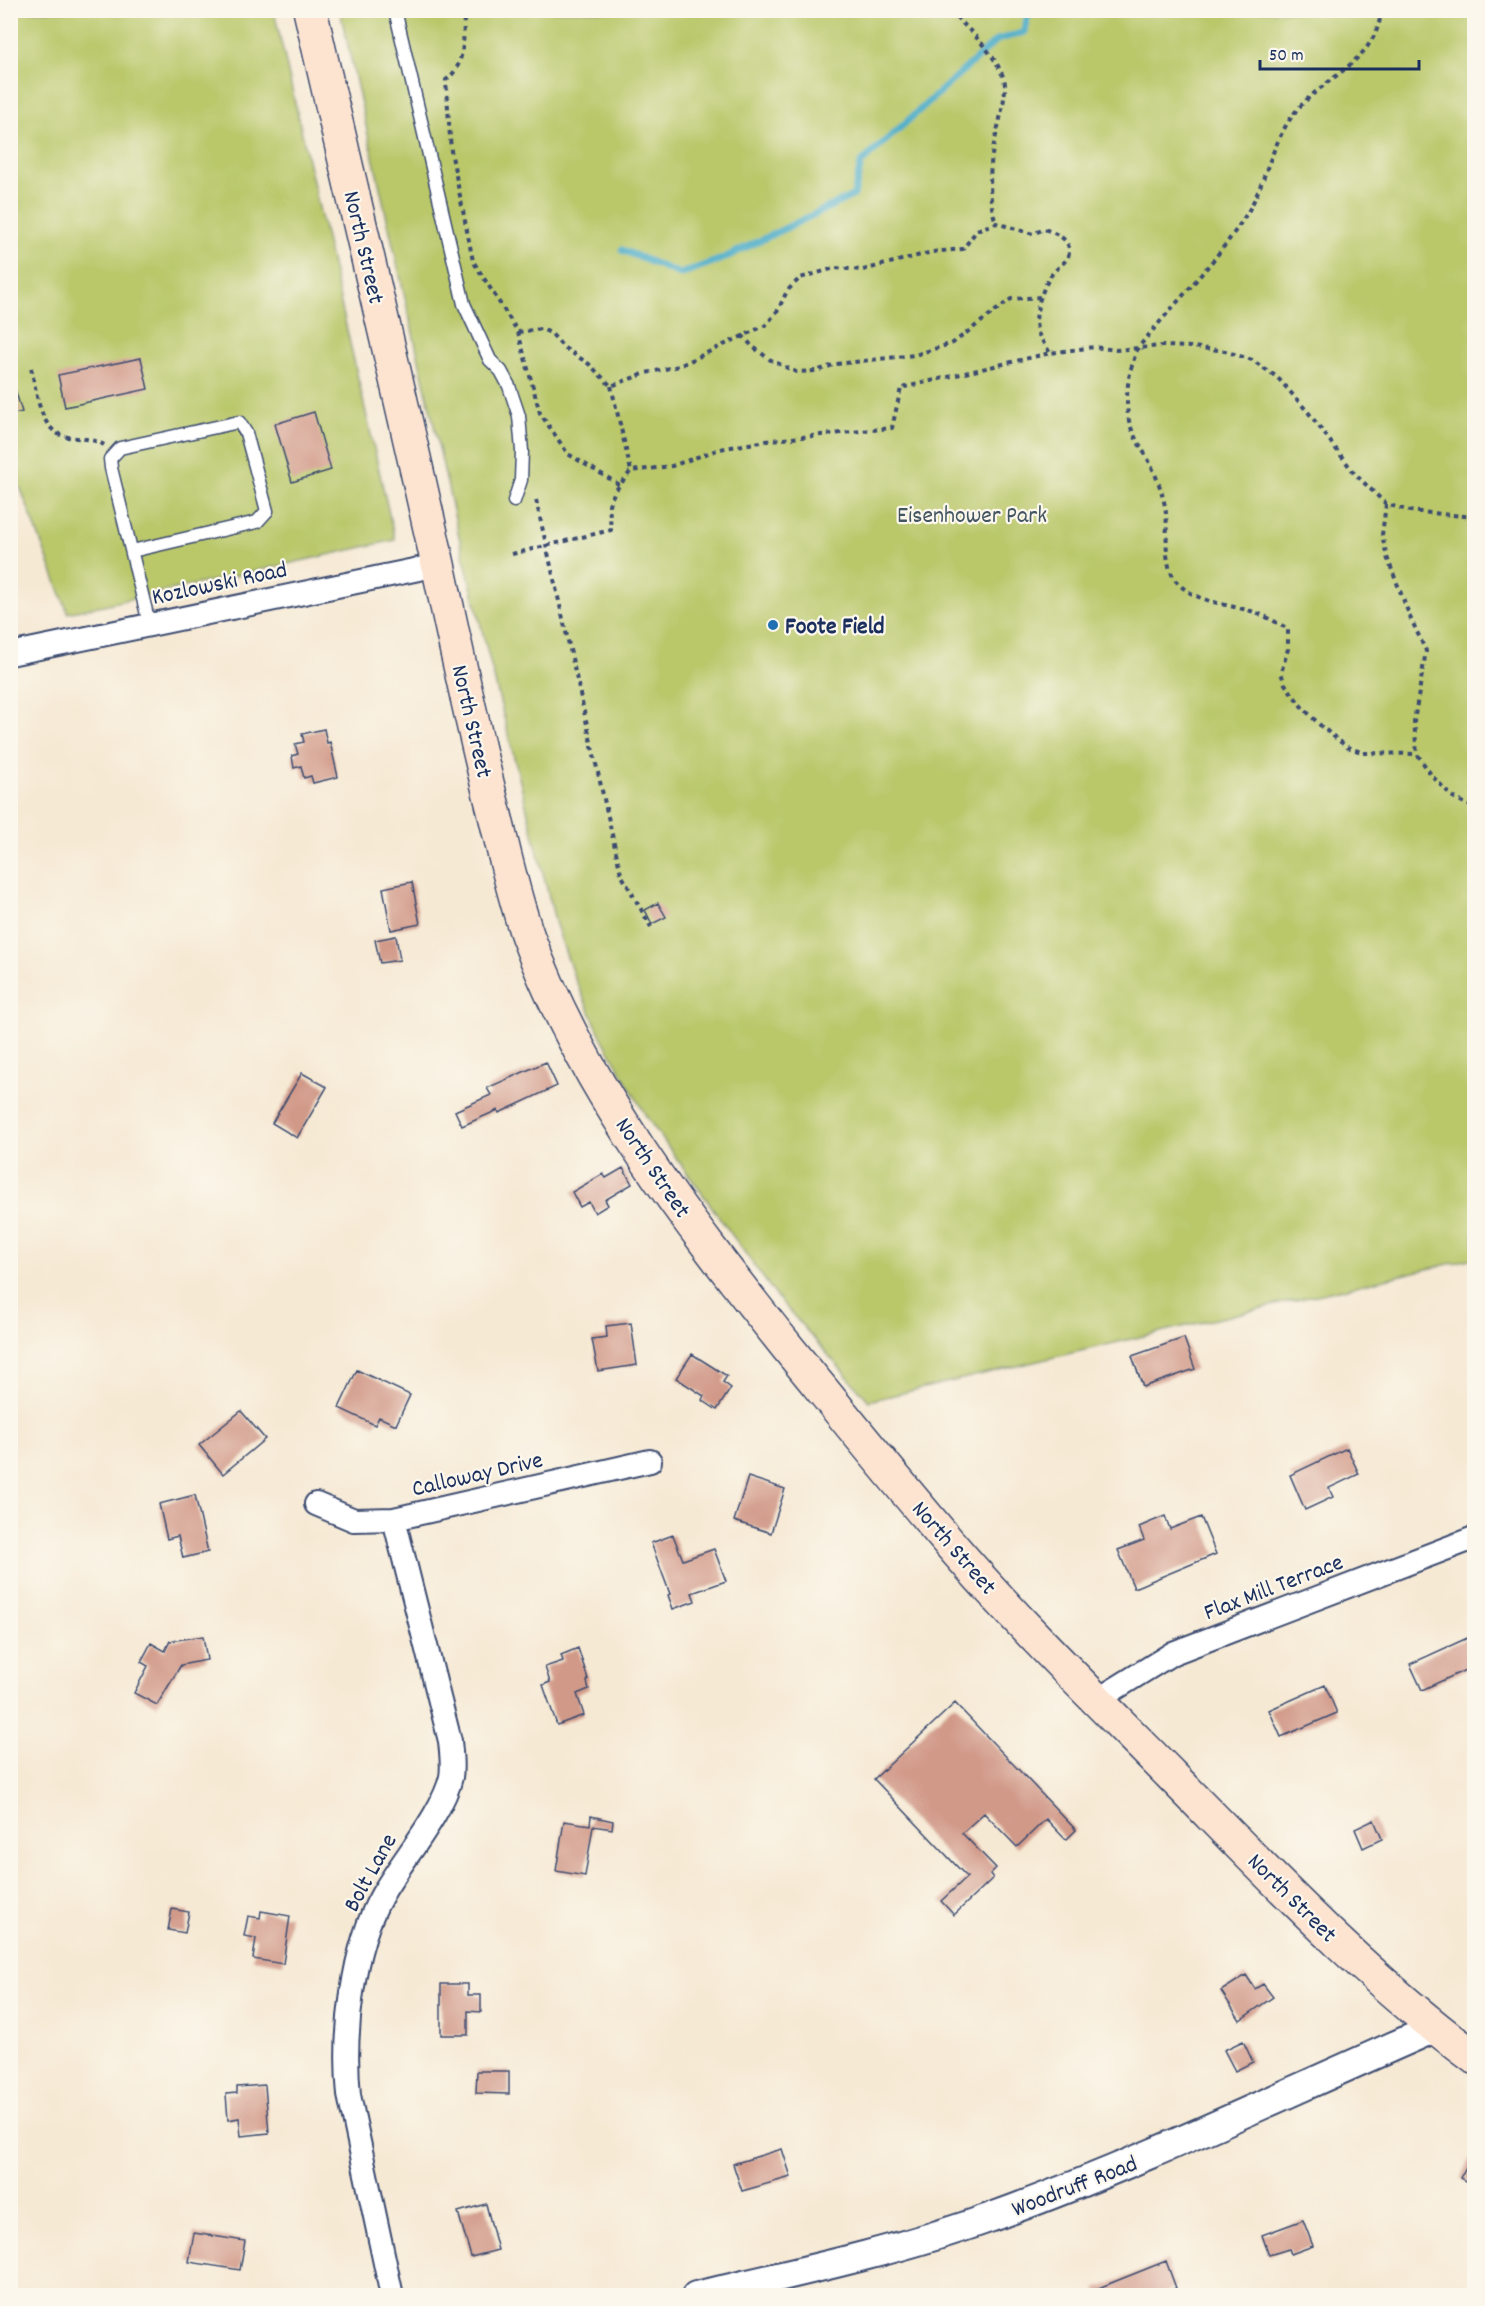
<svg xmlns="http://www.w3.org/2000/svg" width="1485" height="2306" font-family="Dekko,sans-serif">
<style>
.green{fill:#bac86a;stroke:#6a7c64;stroke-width:1.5}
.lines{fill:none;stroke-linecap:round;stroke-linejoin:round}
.stream{stroke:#47abc7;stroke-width:7}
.building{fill:#d19988}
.service-casing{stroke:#3c4b70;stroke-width:15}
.minor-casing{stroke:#3c4b70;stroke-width:26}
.tertiary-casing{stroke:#3c4b70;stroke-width:32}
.secondary-casing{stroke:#3c4b70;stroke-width:36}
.path{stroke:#3c4b70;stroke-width:4;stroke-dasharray:4.5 4.5;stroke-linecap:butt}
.service{stroke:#fff;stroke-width:12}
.minor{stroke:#fff;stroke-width:22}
.tertiary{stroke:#fff;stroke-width:28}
.secondary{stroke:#fde4d1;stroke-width:33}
.poi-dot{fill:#1f6fb2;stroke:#fbf7ec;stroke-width:2}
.labels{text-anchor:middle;stroke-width:4.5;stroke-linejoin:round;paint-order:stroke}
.street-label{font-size:24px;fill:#1b2f5e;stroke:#fbf7ec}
.park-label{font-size:24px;fill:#435561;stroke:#fbf7ec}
.poi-label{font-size:24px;font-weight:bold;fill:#1b2f5e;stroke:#fbf7ec;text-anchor:start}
</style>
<rect width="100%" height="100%" fill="#fbf7ec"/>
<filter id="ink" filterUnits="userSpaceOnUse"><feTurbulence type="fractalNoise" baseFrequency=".0167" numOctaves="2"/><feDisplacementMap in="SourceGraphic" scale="12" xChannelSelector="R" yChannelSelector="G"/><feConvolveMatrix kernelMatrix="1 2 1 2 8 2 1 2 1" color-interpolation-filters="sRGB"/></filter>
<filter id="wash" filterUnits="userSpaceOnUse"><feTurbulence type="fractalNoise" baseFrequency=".008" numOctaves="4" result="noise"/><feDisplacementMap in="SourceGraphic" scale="24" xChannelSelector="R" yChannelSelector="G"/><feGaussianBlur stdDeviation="1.35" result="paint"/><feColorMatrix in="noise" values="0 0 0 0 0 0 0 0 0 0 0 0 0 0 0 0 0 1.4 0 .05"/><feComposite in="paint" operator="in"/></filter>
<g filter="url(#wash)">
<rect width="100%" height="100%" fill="#f6e9d4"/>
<path class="green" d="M11,11H274L395,540L68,613L11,463Z
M340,11H1474V1258L869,1401L777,1297L646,1116L602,1038L574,977L556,925L463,554Z"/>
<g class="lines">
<path class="stream" d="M622,250L680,274L722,259L854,195L861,163L997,40L1025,32L1027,17L1038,10"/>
</g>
<g id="blocks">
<path class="building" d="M141,358L148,389L65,407L58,375Z
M15,389L22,412L10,415V391Z
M314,412L331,470L292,482L275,424Z
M324,729L327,743L330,742L338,777L313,783L311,776L304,778L301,766L294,768L292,756L298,754L295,744L304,742L302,734Z
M412,882L420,924L391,930L383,888Z
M658,903L666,917L652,924L645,910Z
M396,936L400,960L380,963L375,940Z
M546,1062L557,1086L499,1113L498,1110L462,1126L455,1111L491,1095L487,1088Z
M302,1073L327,1087L297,1138L272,1123Z
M623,1168L632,1184L605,1200L608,1205L595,1213L589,1202L580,1207L572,1192L603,1174L606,1178Z
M631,1323L637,1365L598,1371L592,1339L607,1337L606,1326Z
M1184,1338L1195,1369L1143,1387L1132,1356Z
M692,1354L727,1376L723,1382L731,1388L717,1410L702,1400L704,1396L676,1378Z
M357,1370L410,1395L396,1425L379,1417L375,1425L339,1408Z
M241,1411L265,1439L223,1474L199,1445Z
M1347,1448L1359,1474L1329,1488L1333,1497L1305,1510L1290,1475Z
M748,1477L785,1489L771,1533L734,1521Z
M195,1495L208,1552L183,1558L178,1536L167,1539L159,1504Z
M1165,1516L1170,1529L1201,1517L1216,1554L1134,1588L1118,1550L1144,1540L1139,1527Z
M673,1535L683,1560L714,1549L726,1581L692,1593L695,1601L673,1609L668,1595L670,1594L651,1543Z
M1474,1635V1666L1422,1690L1410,1664Z
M203,1636L207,1660L181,1665L157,1705L134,1693L148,1666L141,1662L151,1643L165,1651L170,1641Z
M578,1648L588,1679L587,1682L589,1689L577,1694L584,1715L557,1725L543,1685L550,1682L545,1667L563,1661L561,1655Z
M1325,1685L1337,1713L1281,1737L1269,1710Z
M955,1703L1076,1830L1066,1840L1046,1819L1017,1847L984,1813L962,1833L996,1868L990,1874L993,1878L954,1915L941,1901L967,1877L874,1779Z
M591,1816L613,1821L612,1829L593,1826L585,1876L556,1871L564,1821L590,1825Z
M1374,1820L1382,1839L1363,1848L1355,1829Z
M172,1909L189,1912L185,1933L168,1930Z
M261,1911L290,1916L283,1964L253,1959L256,1938L244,1936L248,1916L260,1918Z
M1246,1975L1255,1989L1263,1984L1273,1997L1240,2020L1221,1991Z
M441,1984H468V1995H481V2012L468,2011V2035H441Z
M1243,2041L1253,2062L1235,2071L1224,2050Z
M477,2071H509V2094L476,2093Z
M265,2085L269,2133L241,2136L239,2118L228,2120L226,2094L237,2093V2087Z
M782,2149L791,2177L742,2191L733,2164Z
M1473,2154H1474V2186L1460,2178Z
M486,2204L498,2250L471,2257L458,2212Z
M1303,2220L1313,2246L1291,2254L1289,2249L1269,2255L1262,2235Z
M194,2233L245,2241L240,2270L189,2262Z
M1166,2261L1176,2288L1157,2296H1099L1096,2289Z"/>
</g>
</g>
<g filter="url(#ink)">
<use href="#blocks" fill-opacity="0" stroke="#3c4b70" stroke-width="1.5"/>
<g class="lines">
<defs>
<path id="service" d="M395,10L464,304L490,360L501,371L509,386L519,416L522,451L521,480L514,501
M132,551L257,522L267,511L246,433L239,422L120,448L110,459L111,468L149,623"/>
<path id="minor" d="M10,654L438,565
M316,1504L354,1520L394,1519L650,1461
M1097,1700L1173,1653L1474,1538
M392,2296L349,2095C343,2035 352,1948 382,1895C401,1861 443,1813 451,1777C453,1766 451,1752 450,1741L394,1519"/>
<path id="tertiary" d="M696,2296C794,2273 894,2252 989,2218C1142,2163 1287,2092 1435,2028"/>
<path id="secondary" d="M310,10C353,197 398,383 439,569C456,649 473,728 493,807C504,851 513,895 528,937C585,1090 687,1222 788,1348C842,1414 896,1481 951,1545C1020,1625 1097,1700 1171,1775C1268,1873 1363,1975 1474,2057"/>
</defs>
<use href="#service" class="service-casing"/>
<use href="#minor" class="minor-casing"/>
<use href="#tertiary" class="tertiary-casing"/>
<use href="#secondary" class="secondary-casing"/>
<path class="path" d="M464,10C463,34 467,65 446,80L451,151L473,261L518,332L540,413L568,454L620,485
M950,10C969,31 994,51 1004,79C1009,93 994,138 992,155C989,178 989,202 996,223
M1381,10C1378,62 1320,78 1293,115C1272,143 1266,180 1249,210C1218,261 1175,302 1138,348C1129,370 1125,392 1128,415C1130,433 1141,446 1149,461C1157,477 1164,496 1166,513C1169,537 1160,569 1182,587C1200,602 1229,605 1251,611C1264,615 1276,622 1288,629V649L1281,673L1285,684L1302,707L1322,727L1347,747L1364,753L1417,754
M518,332L541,329L551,333L563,347L589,364L611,386L646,373L679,366L766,325L778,310L787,291L800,278L835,268L863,270L932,252L963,249L977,230L996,223L1033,234L1044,229C1055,233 1071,239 1069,253C1067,263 1057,267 1052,274C1042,288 1032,316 1038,333C1041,340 1046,346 1050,353
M742,335L752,346L769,359L796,372L816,371L836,364L915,355L953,343L1011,299L1041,297
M31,368C37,392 39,433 68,437C80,439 93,438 104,445
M611,386L631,471
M536,500L621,874L651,927
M1386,504L1382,535L1387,557L1410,617L1426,651L1414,721L1417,754L1432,776L1453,797L1474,808
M512,554L611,530L609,504L615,491L631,471L672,466L720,449L772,440L892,428L901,388L1050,353L1094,347L1116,350L1162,346L1193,347L1225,351L1252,360L1277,377L1308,412L1355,474L1386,504L1410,511L1474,517"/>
<use href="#service" class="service"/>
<use href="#minor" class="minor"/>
<use href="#tertiary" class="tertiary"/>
<use href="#secondary" class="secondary"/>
</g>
</g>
<circle class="poi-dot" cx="773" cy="625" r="6"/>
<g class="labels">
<g class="street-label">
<text transform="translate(365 247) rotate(77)" y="8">North Street</text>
<text transform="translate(219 582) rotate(-12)" y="8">Kozlowski Road</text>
<text transform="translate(473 721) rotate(77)" y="8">North Street</text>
<text transform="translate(654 1167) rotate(56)" y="8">North Street</text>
<text transform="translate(477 1473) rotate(-13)" y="8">Calloway Drive</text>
<text transform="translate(955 1547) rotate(49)" y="8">North Street</text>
<text transform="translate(1273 1586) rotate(-21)" y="8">Flax Mill Terrace</text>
<text transform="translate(369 1872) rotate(-61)" y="8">Bolt Lane</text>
<text transform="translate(1293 1897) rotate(45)" y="8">North Street</text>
<text transform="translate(1074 2185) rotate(-21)" y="8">Woodruff Road</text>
</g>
<g class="park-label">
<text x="972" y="522">Eisenhower Park</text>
</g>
<g class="poi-label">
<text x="785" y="633">Foote Field</text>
</g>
</g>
<rect width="1485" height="2306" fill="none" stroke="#fbf7ec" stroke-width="36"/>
<path d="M1260 60v9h159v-9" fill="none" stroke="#1b2f5e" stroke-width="3"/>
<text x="1269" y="60" font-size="18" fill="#1b2f5e" stroke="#fbf7ec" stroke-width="4.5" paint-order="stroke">50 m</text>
</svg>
